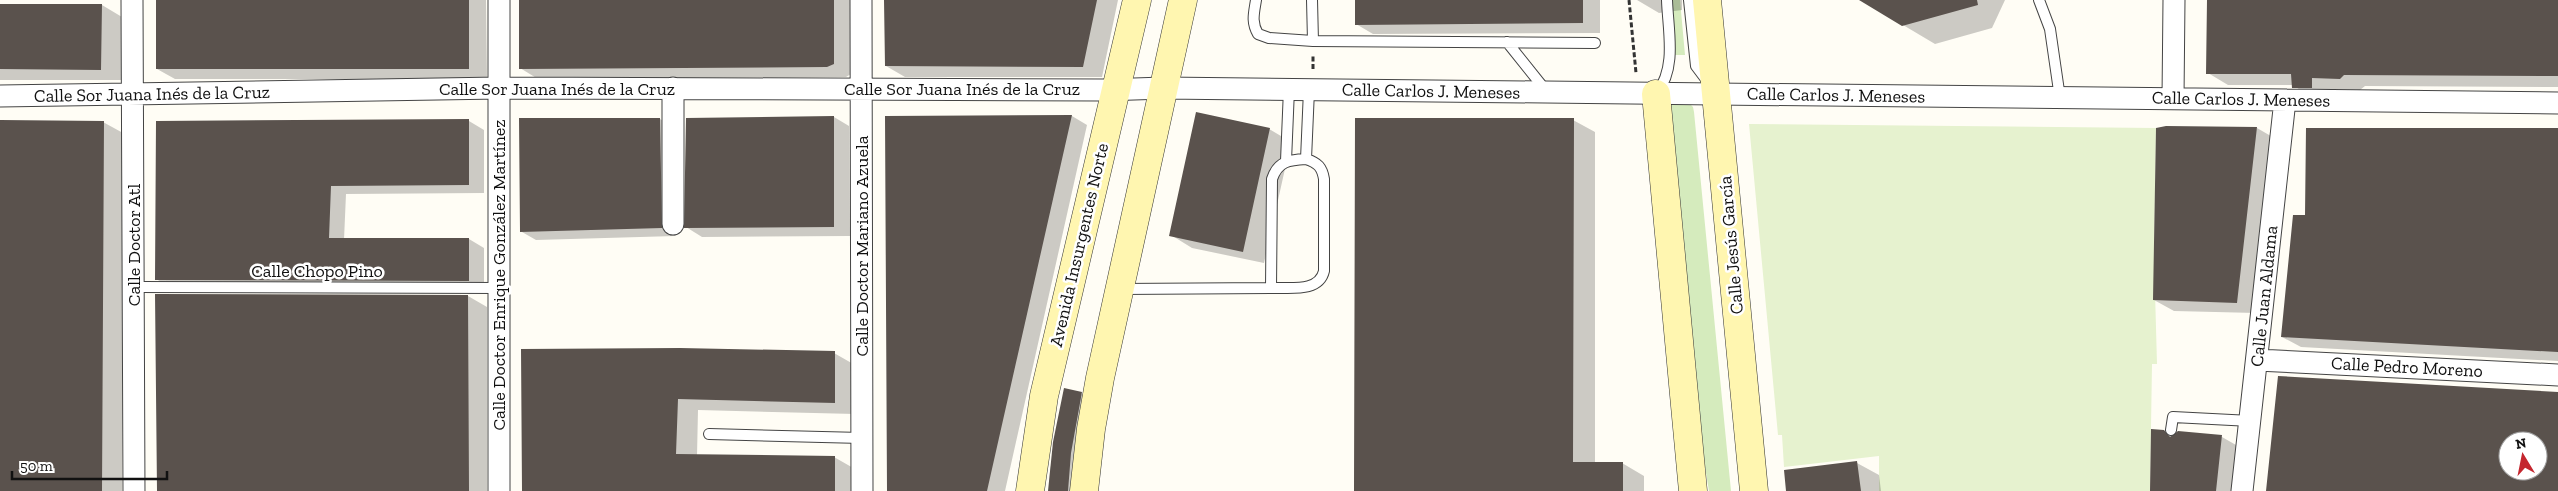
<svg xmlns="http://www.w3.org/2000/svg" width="2558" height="491" font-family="'Zilla Slab',serif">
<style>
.green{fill:#d5ebbd}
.pitch{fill:#e6f2cf}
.shadow{fill:#0003}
.building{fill:#5a524d;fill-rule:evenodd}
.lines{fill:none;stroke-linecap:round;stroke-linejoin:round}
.lane-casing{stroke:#444;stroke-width:12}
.street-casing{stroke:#444;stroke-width:23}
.secondary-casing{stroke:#333;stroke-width:29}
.path{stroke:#333;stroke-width:3;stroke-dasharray:5 2.5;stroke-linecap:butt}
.lane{stroke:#fff;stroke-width:10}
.street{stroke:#fff;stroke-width:21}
.secondary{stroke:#fff6b0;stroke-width:28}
.labels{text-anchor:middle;stroke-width:5;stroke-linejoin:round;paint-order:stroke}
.street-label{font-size:18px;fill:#111;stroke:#fff}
</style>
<rect width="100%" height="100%" fill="#fffdf5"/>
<path class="green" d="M1672,0H1680L1685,55H1675Z
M1678,103H1689L1693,107L1694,112L1731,491H1709L1703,455L1670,105Z"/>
<path class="pitch" d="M1749,124L2156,128L2154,255L2157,364H2152L2150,491H1879V456L1784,467L1782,435H1778Z"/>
<path class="shadow" d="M157,0H486L487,79H175L157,69Z
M521,0H851V74L846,77L538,79L520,68Z
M886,0H1118L1102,77H905L886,66Z
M1356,0H1600V33L1373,34L1356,24Z
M1637,0H1682V10L1659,13Z
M1861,0H2005L1992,28L1935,44Z
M2209,0H2558V87L2365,86L2360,90L2332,89V99H2313L2293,85H2228L2208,73Z
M0,5H102L122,17L121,80H0Z
M1072,116L1087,125L1005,491H888L886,117Z
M834,117L849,126L850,236L702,237L686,227Z
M660,119L674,127L675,236L536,240L522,232L521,120Z
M1573,120L1595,132V463H1622L1644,476V491H1355Z
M0,121L103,122L123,133L122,491H0Z
M469,121L484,130V193L346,194L344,240L469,239L484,248V289L172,288L156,279L158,122Z
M2257,128L2276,139L2256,313L2174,311L2154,300Z
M1269,129L1291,142L1264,263L1192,248L1171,235Z
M2558,129V361L2301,347L2282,337L2306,216Z
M468,296L487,307V491H158Z
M523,350L834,353L855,365V414L698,410L697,456L834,457L855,469V491H523Z
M1065,389L1087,396L1075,491H1049L1050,471Z
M2164,431L2173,437H2222L2243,449L2239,491H2151Z
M1857,463L1879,475L1881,491H1787Z"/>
<path class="building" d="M156,0H469V69H156Z
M519,0H834V64L827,67L519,69Z
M884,0H1097L1083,67L885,66Z
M1355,0H1583V23L1355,25Z
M1859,0H1977L1978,5L1902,26Z
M2207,0H2558V76L2344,75L2340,79L2312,78V88H2292L2291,74H2206Z
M0,4H102L101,70L0,69Z
M1196,112L1270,128L1243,252L1169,236Z
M1072,115L987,491H887L885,116Z
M834,116V227L684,228L686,118Z
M519,118H660L662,228L520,232Z
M1355,118H1574L1573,462H1623V491H1354Z
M469,119V185L331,186L329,238H469V281L155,280L156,121Z
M0,120L104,121L102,491H0Z
M2166,126L2257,127L2237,303L2153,300L2156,128Z
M2306,128H2558V352L2281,337L2293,215H2305Z
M155,294L468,295L469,491H157Z
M680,348L835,351V403L678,399L676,454L835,456V491H522L521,349Z
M2278,376L2558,392V491H2266ZM2508,441H2538V471H2508Z
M1064,388L1082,392L1071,453L1068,491H1048L1053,442Z
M2151,429L2164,430L2170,437L2178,431L2222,435L2216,491H2150Z
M1857,461L1861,491H1786L1784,470Z"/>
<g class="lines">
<defs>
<path id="lane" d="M1256,0C1254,13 1251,22 1258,34L1269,38L1313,41L1595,43
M1312,0L1313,41
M1689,0L1696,66L1708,82
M2039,0L2050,29L2060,98
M1507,42L1547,92
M1657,93C1677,67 1668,31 1667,0
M1306,159C1318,163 1322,167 1324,179V271C1319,293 1289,287 1271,288L1272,179C1278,161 1289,160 1306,159Z
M1306,159L1309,90
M1286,161L1289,89
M134,287L500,288
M1120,289L1271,288
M2171,430L2173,417L2251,421
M709,434L862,438"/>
<path id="street" d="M132,0L134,491
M499,0V491
M861,0L862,491
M673,88V224
M0,96L499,88L1104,90L1164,88L2558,103
M2173,98L2174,0
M2257,360L2558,375
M2242,491L2285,100"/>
<path id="secondary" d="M1707,0L1754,491
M1656,94L1693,491
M1030,491L1044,396L1137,0
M1084,491L1091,429L1100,378L1183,0"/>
</defs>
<use href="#lane" class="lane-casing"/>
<use href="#street" class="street-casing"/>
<use href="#secondary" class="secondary-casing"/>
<path class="path" d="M1629,0L1636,73
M1313,69V55"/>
<use href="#lane" class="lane"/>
<use href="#street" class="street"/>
<use href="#secondary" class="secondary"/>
</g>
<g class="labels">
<g class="street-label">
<text x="557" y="95">Calle Sor Juana Inés de la Cruz</text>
<text x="962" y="95">Calle Sor Juana Inés de la Cruz</text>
<text transform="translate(1431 91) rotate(1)" y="6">Calle Carlos J. Meneses</text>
<text transform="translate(152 94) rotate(-1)" y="6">Calle Sor Juana Inés de la Cruz</text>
<text transform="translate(1836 95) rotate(1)" y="6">Calle Carlos J. Meneses</text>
<text transform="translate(2241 99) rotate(1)" y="6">Calle Carlos J. Meneses</text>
<text transform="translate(134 245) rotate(-90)" y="6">Calle Doctor Atl</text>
<text transform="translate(1079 245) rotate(-77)" y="6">Avenida Insurgentes Norte</text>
<text transform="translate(1731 245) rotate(-95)" y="6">Calle Jesús García</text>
<text transform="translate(862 246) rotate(-90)" y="6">Calle Doctor Mariano Azuela</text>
<text x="317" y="277">Calle Chopo Pino</text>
<text transform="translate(499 275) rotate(-90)" y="6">Calle Doctor Enrique González Martínez</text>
<text transform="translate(2264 296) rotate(-84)" y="6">Calle Juan Aldama</text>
<text transform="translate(2407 367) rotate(3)" y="6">Calle Pedro Moreno</text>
</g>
</g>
<g transform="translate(2523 456) rotate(350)"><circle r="24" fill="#ffffff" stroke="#a0a0a0"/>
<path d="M0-4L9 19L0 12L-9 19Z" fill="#c4262e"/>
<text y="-8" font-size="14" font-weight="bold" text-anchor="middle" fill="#111111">N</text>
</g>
<path d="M12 471v8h155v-8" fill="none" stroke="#111111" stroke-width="2.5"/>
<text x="20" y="471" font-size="15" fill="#111111" stroke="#ffffff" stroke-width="4" paint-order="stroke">50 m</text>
</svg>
